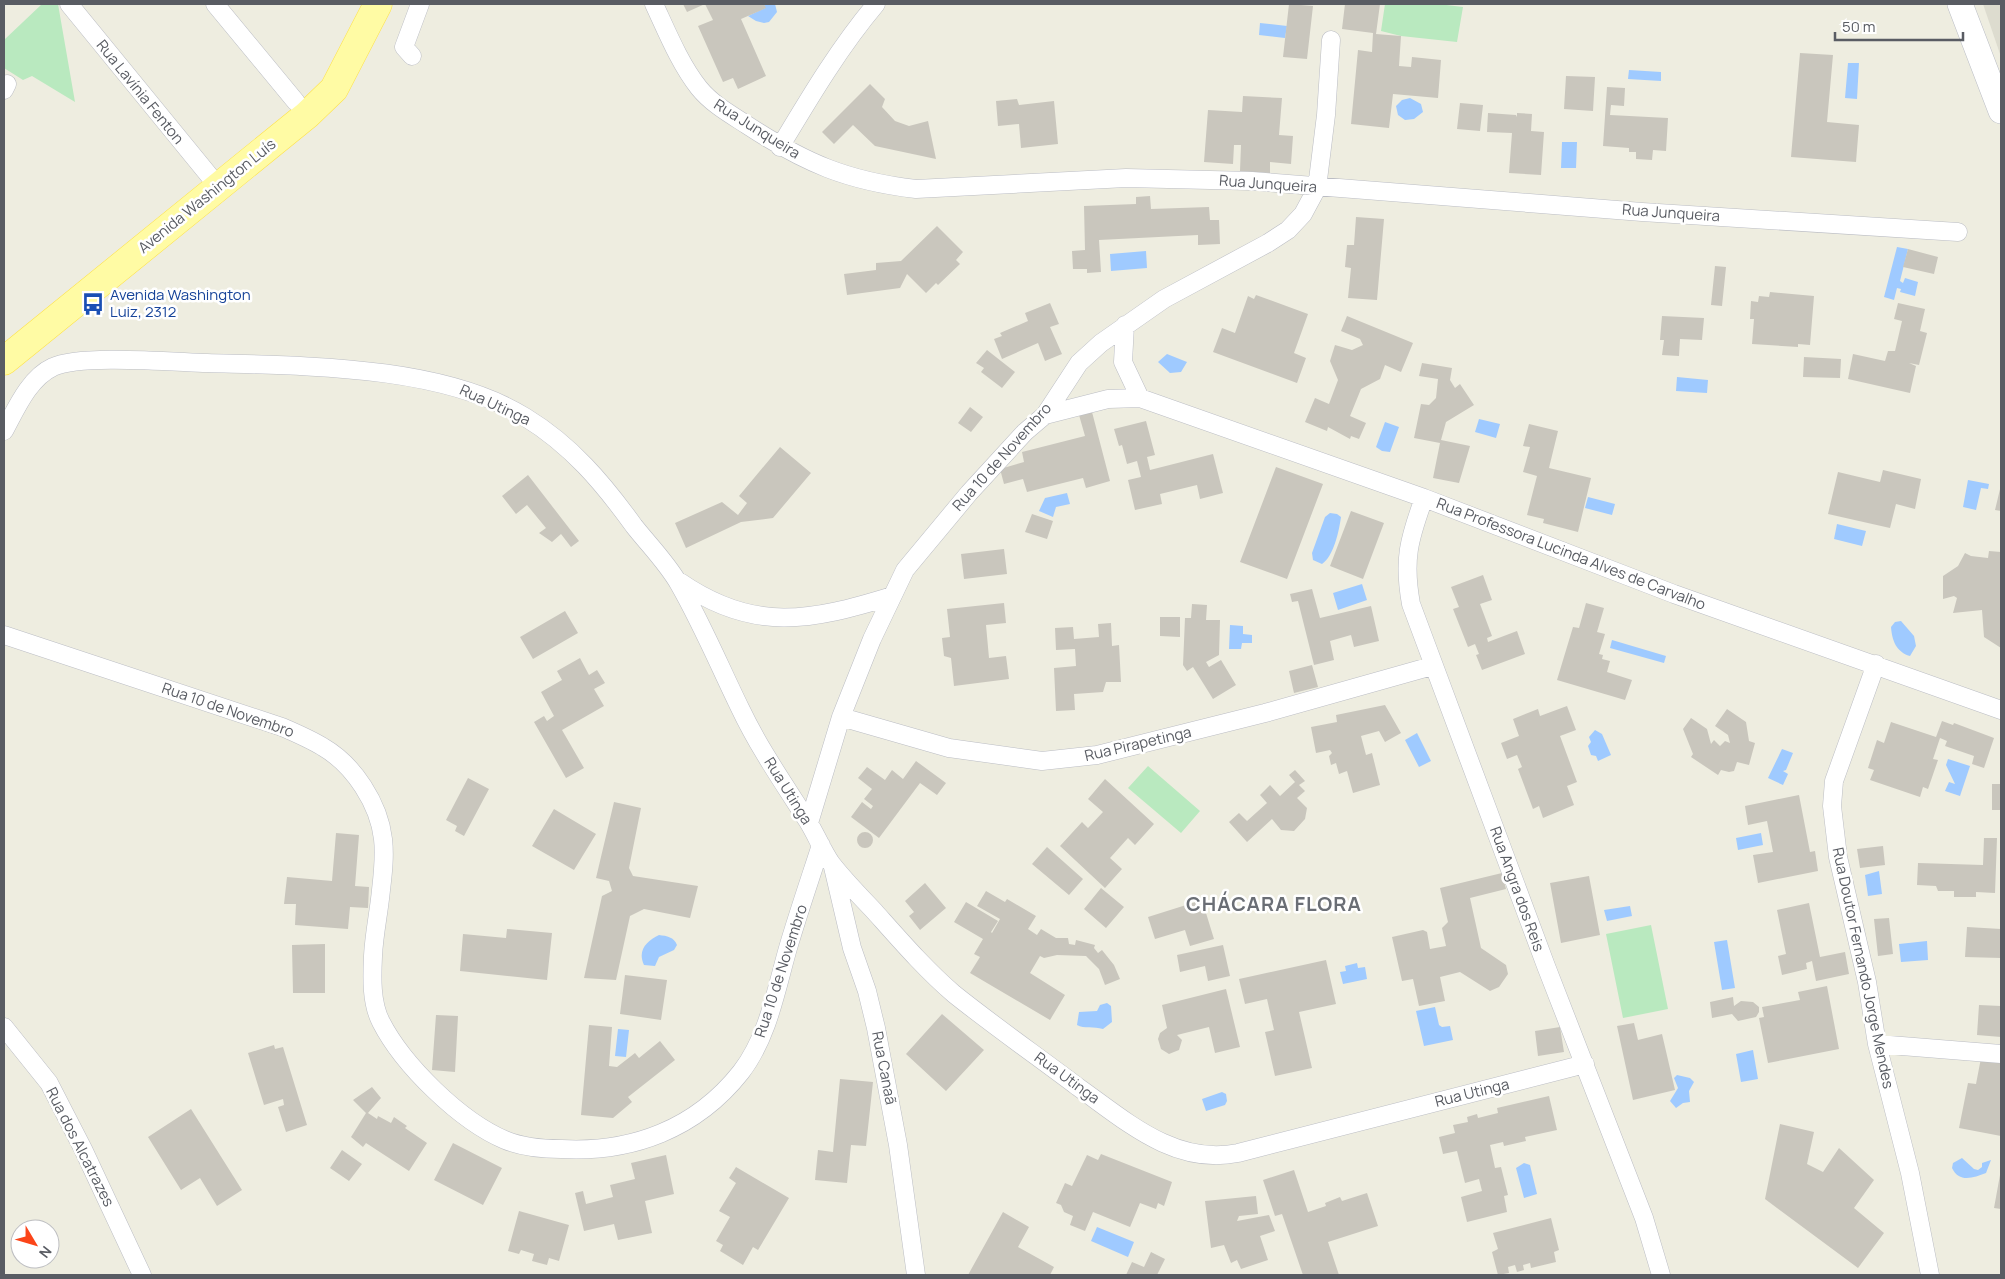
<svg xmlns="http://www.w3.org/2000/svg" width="2005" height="1279" font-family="Manrope,sans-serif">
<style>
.education{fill:#dddccf}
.green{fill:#b9e9bf}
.water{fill:#9fcaff}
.building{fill:#c9c6bd}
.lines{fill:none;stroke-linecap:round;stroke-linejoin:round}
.street-casing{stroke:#bbbdc4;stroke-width:19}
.secondary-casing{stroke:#bbbec6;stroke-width:26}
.primary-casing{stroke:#ffe248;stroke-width:29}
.street{stroke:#fff;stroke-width:18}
.secondary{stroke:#fff;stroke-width:25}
.primary{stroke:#fffba4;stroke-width:28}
.labels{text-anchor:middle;stroke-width:5;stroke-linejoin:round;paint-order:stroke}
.street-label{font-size:15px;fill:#595c63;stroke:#fff}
.transit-label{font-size:15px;fill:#164399;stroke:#fff;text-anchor:start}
.district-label{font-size:20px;font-weight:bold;letter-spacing:1px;fill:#6a6e75;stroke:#fff}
</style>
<rect width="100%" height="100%" fill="#eeede0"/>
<path class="education" d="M1983,4H2001V57Z"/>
<path class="green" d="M42,4H58L75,102L32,76L23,80L4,68V40Z
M1385,4H1438L1463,7L1457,42L1401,36L1381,31Z
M1148,766L1200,811L1181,833L1128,788Z
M1651,925L1668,1009L1623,1018L1606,934Z"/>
<path class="water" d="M764,4H775L777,12L769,22L764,23L756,21L748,16L765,8Z
M1260,23L1287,26L1285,38L1259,35Z
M1848,63H1859L1857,99L1845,98Z
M1629,70L1661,72V81L1628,79Z
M1410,98L1421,104L1423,112L1414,119L1405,120L1398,115L1396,106L1402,100Z
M1562,142H1577L1576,168H1561Z
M1897,247L1908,249L1900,281L1903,283L1905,278L1918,282L1915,296L1900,292L1901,289L1897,288L1894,300L1884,297Z
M1146,251L1147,268L1111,271L1110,254Z
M1167,354L1187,362L1181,372L1170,373L1158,362Z
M1677,377L1708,380L1707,393L1676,391Z
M1479,419L1500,424L1496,438L1475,432Z
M1385,422L1399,427L1390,452L1382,451L1376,447Z
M1968,480L1989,484L1988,489L1981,488L1976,510L1963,507Z
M1067,493L1070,504L1056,507L1053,517L1039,511L1045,498Z
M1588,497L1615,504L1612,515L1585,508Z
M1330,513L1337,514L1341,517C1339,531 1334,556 1322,564L1313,560L1312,553L1325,517Z
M1837,524L1866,531L1862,546L1834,539Z
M1362,584L1367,600L1338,610L1333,593Z
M1901,621L1914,636L1916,646L1910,656C1896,652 1892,640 1891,627L1895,622Z
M1230,625L1243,626V634L1252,635V643H1242L1241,649H1229Z
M1612,640L1666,656L1664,663L1610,648Z
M1595,730L1602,734L1611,755L1598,761L1596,756L1591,755L1588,746L1591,742L1589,737Z
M1417,733L1431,761L1419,767L1405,740Z
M1782,749L1793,753L1786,770L1783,771L1788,774L1783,785L1768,778Z
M1948,759L1970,766L1960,796L1945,791L1949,782L1955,784L1946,765Z
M1761,833L1763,845L1738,850L1736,838Z
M1879,871L1882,894L1868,896L1865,875Z
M1630,906L1632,916L1607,921L1604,910Z
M659,935C667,936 674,937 677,945L674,950L659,957L655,966L644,965C637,950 647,941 659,935Z
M1727,940L1735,988L1722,990L1714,942Z
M1927,941L1928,960L1901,962L1899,944Z
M1357,963L1358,968L1365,967L1367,979L1343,984L1340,972L1346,971L1345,966Z
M1107,1003L1111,1006L1112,1022L1103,1029C1094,1026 1084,1029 1077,1025L1079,1012L1097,1011L1100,1005Z
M1435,1007L1439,1025L1442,1027L1450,1026L1453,1040L1424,1046L1416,1011Z
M618,1029L629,1030L626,1057L615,1056Z
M1753,1050L1758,1079L1741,1082L1736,1054Z
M1677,1075L1690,1078L1694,1082L1689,1091L1690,1102L1683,1103L1676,1108L1670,1101L1678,1088L1674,1078Z
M1222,1092L1226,1094L1227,1101L1225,1105L1206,1111L1202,1099Z
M1962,1158L1974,1169L1978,1170L1982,1167V1163L1991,1160L1986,1173C1973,1178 1959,1183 1952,1168L1953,1163Z
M1524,1163L1530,1165L1537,1194L1524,1198L1516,1168Z
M1097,1227L1134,1242L1128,1257L1091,1241Z"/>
<path class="building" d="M683,4H764L766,8L741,19L766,76L738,89L733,78L723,82L698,26L713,20L705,4L687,12Z
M1289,4L1313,6L1307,59L1283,57Z
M1345,4H1380L1376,34L1401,36L1399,66L1411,67L1412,57L1441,60L1438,98L1393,94L1389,128L1351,124L1358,50L1372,52L1373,33L1342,29Z
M1800,53L1833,55L1827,122L1859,125L1856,162L1791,157Z
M1566,76L1595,77L1593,111L1564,109Z
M870,84L885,99L882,107L895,121L909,126L928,121L936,159L875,146L853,125L834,144L822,132Z
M1607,87L1625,88L1624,106L1611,105L1610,115L1668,118L1666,151L1653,150L1652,160L1636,159V152H1629V148L1603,146Z
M1243,96L1282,98L1279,135L1293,136L1291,164L1270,162V173L1240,171L1241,145H1234L1233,164L1204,162L1208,110L1242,112Z
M1017,99L1019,105L1054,101L1058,144L1021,148L1019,124L998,126L996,101Z
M1460,103L1483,105L1480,131L1457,129Z
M1488,113L1516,115L1517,117V113L1532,114L1531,131L1544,132L1541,175L1509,173L1512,133L1487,132Z
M1150,196L1151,209L1209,207L1210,220H1219L1220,244L1198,245V235L1099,240L1101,272L1087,273V269H1073L1072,251L1085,250L1084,206L1136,204V197Z
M1356,217L1384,219L1377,300L1348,298L1351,268L1345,267L1347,245H1354Z
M937,226L963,252L956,260L960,264L938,285L936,283L926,293L907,274L900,288L847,295L844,274L876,270V263L901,261Z
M1908,249L1938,257L1934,274L1903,267Z
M1715,266L1726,267L1722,306L1711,305Z
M1770,292L1814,296L1810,345L1798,344V347L1752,344L1754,319H1750L1751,301L1758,302L1759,296L1769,297Z
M1256,295L1308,314L1294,353L1306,358L1297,383L1213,352L1222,328L1235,333L1248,296L1254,299Z
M1050,303L1059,324L1050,327L1062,354L1045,361L1038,343L1002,359L994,339L1002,336L1000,333L1028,321L1025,313Z
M1898,303L1925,309L1920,331L1927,333L1919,365L1909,363L1916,366L1910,393L1848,379L1853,354L1885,361L1888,351H1895L1902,321L1894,319Z
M1347,316L1413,343L1401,372L1385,365L1380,379L1361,389L1350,416L1366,423L1359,439L1351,436L1350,439L1328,427L1327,431L1305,422L1315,398L1329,404L1338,380L1330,361L1335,345L1352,350L1363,345L1360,339L1341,331Z
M1662,316L1704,318L1702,340L1680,339L1679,356L1662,355L1664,340H1660Z
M987,350L1015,372L1002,388L981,372L984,368L976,363Z
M1804,357L1841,359L1840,378L1803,377Z
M1422,363L1452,368L1450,380L1455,388L1460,384L1474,405L1446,422L1441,440L1470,446L1459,483L1433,478L1440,443L1414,438L1421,404L1429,405L1436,398L1438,379L1419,376Z
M970,407L983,417L971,432L958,423Z
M1092,412L1110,481L1086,488L1083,478L1027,492L1023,479L1004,484L1000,469L1024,462L1022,452L1085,436L1079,415Z
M1146,421L1155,455L1147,457L1150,470L1213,454L1223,493L1200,499L1197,485L1160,494L1162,504L1135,510L1128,480L1141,477L1137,461L1127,464L1122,445L1119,446L1114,429Z
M1529,424L1558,431L1549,468L1591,478L1578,532L1543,523L1544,519L1527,515L1537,476L1523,472L1530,447L1523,446Z
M780,447L811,473L773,518L741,522L686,548L675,523L722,502L738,515L747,503L739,496Z
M1276,467L1323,484L1287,579L1240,562Z
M1883,470L1921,479L1915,509L1896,504L1890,528L1828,514L1838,472L1880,482Z
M528,475L579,541L571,547L561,534L552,542L539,533L546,528L527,505L516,514L502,496Z
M2001,485V511L1995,510Z
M1351,511L1384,523L1363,579L1330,566Z
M1032,514L1053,521L1047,539L1025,532Z
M1004,549L1007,574L964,579L961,554Z
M1989,551L2001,552V648L1984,637L1982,610L1953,613L1957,598L1954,596L1943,599V576L1958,566L1965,553L1971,556L1988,558Z
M1483,575L1492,600L1480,604L1492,636L1487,638L1488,642L1517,631L1525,654L1482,670L1476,655L1479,654L1475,644L1468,647L1453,609L1459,607L1451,587Z
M1312,589L1320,618L1371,606L1379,641L1354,647L1351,635L1330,641L1334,660L1314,665L1298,601L1292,602L1290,594Z
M1004,603L1006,623L986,625L989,658L1006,656L1009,679L954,686L951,658L944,656L942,638L950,637L947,609Z
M1586,603L1604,608L1597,632L1605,634L1599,654L1603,655L1602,659L1610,661L1607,672L1632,680L1625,700L1557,680L1573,627L1579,628Z
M1192,604L1207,605L1206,620H1220L1219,655L1206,662L1209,667L1221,660L1236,685L1213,699L1193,667L1187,671L1183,665L1185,618H1191Z
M565,611L578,633L533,659L520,637Z
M1160,617H1180V637L1160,636Z
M1111,623L1112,646L1119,645L1121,682H1106L1103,692L1074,694L1075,710L1056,711L1054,668L1076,666L1075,649L1056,650L1055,628L1073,627L1074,639L1099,637L1098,624Z
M580,658L589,675L597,670L605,683L594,689L604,706L562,730L584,768L566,778L534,722L544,716L547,721L554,716L541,692L562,680L557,671Z
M1312,665L1318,687L1294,693L1289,671Z
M1385,705L1401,733L1385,742L1379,731L1361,736L1366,755L1372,753L1380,785L1353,793L1347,771L1339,774L1336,763L1331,765L1329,756L1332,753L1330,750L1316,753L1311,727L1337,722L1336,715Z
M1567,706L1576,730L1560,736L1577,782L1567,786L1574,805L1543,818L1539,806L1533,809L1518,769L1522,767L1517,755L1507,759L1501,743L1519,736L1513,719L1538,709L1540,716Z
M1727,709L1746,722L1749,741L1755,743L1749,765L1737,762L1734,771L1729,772L1721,770L1718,775L1691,757L1693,754L1683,729L1691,718L1707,729L1711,744L1714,740L1720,746L1725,741L1730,743L1728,735L1715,726Z
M1942,721L1953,725L1954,723L1994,738L1984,768L1972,764L1974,756L1945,746L1947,741L1940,738L1933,759L1938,760L1928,789L1923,787L1920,797L1870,780L1874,770L1868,768L1877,740L1884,743L1891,722L1936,737Z
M916,761L946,783L937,795L920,783L879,838L851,817L862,802L871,809L873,806L864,799L872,789L858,778L867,767L885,780L892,770L903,779Z
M1295,770L1305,781L1299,785L1305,791L1297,798L1307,808L1305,819L1294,831L1281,830L1272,819L1247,842L1229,822L1239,813L1247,821L1267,803L1260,795L1270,785L1280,796L1295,782L1289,775Z
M468,778L489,789L464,836L455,831L457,826L446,820Z
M1105,779L1154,824L1135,845L1128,838L1110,858L1122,869L1105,888L1060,846L1082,822L1088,828L1103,812L1088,799Z
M1992,784H2001V810H1992Z
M1799,795L1810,852L1815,851L1818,871L1758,883L1753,855L1773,852L1767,821L1748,825L1745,806Z
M614,802L641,808L629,868L633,876L698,886L690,918L644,909L630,916L616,980L584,978L602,896L612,891L609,881L596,878Z
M554,809L596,834L574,870L532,846Z
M857 840a8 8 0 1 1 16 0a8 8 0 1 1-16 0Z
M336,833L359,835L355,886L369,887L368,908L350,907L348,929L295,925L296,904H284L287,877L332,881Z
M1984,838H1997L1995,893L1976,892V897H1954V891H1938L1936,886L1917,885L1918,863L1983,865Z
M1883,846L1885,865L1860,868L1857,849Z
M1047,847L1083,879L1069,895L1032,864Z
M1502,873L1506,889L1470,898L1481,948L1506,965L1508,974L1499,987L1490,991L1460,972L1440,977L1445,1001L1419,1006L1413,979L1402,981L1392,937L1423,930L1427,932L1430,949L1446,946L1442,928L1448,922L1440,888Z
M1589,876L1600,935L1561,943L1550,883Z
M925,883L946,908L920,930L909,916L914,912L905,901Z
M1101,888L1124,907L1106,928L1084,909Z
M986,891L1005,902L1007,899L1036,916L1028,929L1037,935L1041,929L1056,938H1068L1069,944L1075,945L1076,940L1095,945L1094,948L1098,953L1102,950L1114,965L1120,979L1105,985L1099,969L1086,956L1057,955L1044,958L1040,956L1030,973L1065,995L1050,1020L970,973L980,957L974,954L983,939L954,922L966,902L998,921L991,932L992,933L1000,919L977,906Z
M1202,900L1214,939L1190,946L1185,930L1155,939L1148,917Z
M1809,903L1820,957L1845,952L1849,974L1816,981L1812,961L1806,963L1807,969L1782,975L1778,956L1786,954L1777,910Z
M1889,918L1893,954L1878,956L1874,919Z
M1967,927L2001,929V958L1965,957Z
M507,929L552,933L547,980L460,971L463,934L506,938Z
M325,944V993H293L292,945Z
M1223,945L1230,976L1208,981L1205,966L1180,972L1177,955Z
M1326,960L1336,1004L1299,1012L1312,1068L1275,1076L1265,1032L1274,1030L1267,999L1245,1004L1239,979Z
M625,975L667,980L661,1020L620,1014Z
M1827,986L1839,1049L1768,1063L1759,1018L1764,1017L1762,1007L1800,1000L1798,992Z
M1226,989L1240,1047L1215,1053L1209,1027L1177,1035L1182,1040L1179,1050L1169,1054L1161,1049L1158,1039L1160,1033L1167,1028L1162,1005Z
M1733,997L1734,1006L1741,1001L1753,1002L1759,1007V1012L1756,1017L1738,1021L1732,1014L1712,1018L1710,1002Z
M1979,1005L2001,1006V1037L1977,1035Z
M942,1014L984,1050L946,1091L906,1054Z
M436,1015L458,1016L455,1072L432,1070Z
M1634,1023L1638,1040L1662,1034L1675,1090L1633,1100L1617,1026Z
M589,1025L612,1027L609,1066L617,1067L635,1053L639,1058L660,1041L675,1060L628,1097L632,1102L613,1118L581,1115Z
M1560,1027L1564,1052L1538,1056L1535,1031Z
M274,1045L275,1049L283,1047L307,1125L286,1132L278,1107L284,1105L283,1099L264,1105L248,1053Z
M1981,1058L2001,1062V1136L1959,1128L1968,1083L1976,1084Z
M840,1079L873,1082L866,1146L851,1145L847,1183L815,1180L818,1150L833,1152Z
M372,1087L381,1098L368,1113L377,1119L378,1116L391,1123L394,1117L407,1126L405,1128L427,1143L409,1171L366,1143L363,1147L351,1137L366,1113L353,1100Z
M1549,1096L1557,1130L1525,1137L1526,1141L1504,1146L1503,1142L1490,1145L1495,1168L1501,1167L1508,1195L1504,1196L1507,1212L1467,1222L1461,1197L1482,1191L1479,1179L1465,1183L1457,1151L1443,1154L1439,1137L1455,1133L1453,1125L1468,1122L1467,1117L1477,1114L1478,1118L1498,1113L1497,1108Z
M191,1109L242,1190L217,1206L200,1178L181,1190L148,1137Z
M1780,1124L1814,1132L1807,1164L1823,1172L1839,1148L1874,1180L1854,1208L1884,1233L1858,1268L1765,1199Z
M453,1143L502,1168L483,1205L434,1180Z
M342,1150L362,1164L349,1181L330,1168Z
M1101,1154L1172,1182L1164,1206L1158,1203L1156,1209L1140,1203L1130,1227L1093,1212L1085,1231L1070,1225L1073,1216L1064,1212L1061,1205L1056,1203L1065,1183L1072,1186L1087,1155L1098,1160Z
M666,1155L674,1194L645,1201L652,1233L618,1240L614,1224L584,1231L575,1193L583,1191L586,1204L613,1197L610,1185L635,1179L631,1163Z
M736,1167L789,1198L758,1250L753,1247L743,1265L720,1251L723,1245L716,1241L730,1217L719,1211L736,1183L729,1178Z
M1294,1170L1308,1212L1326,1206L1325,1203L1340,1197L1342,1201L1367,1193L1378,1226L1328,1242L1339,1275H1303L1282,1214L1275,1216L1263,1180Z
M2000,1175H2001V1209L1994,1208Z
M1256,1196L1258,1214L1239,1216L1237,1221L1269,1215L1275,1231L1260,1236L1268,1260L1241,1269L1237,1260L1231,1263L1224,1245L1211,1248L1205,1201Z
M519,1211L569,1225L559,1261L549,1258L547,1265L532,1261L534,1254L521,1250L519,1254L508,1251Z
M1003,1212L1029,1227L1018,1247L1054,1267L1050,1275H968Z
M1551,1218L1559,1250L1554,1252L1556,1262L1531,1268L1530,1263L1523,1265L1524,1270L1517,1272L1515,1265L1508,1267L1509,1273L1498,1275L1492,1252L1498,1249L1493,1233Z
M1151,1252L1165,1259L1157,1275H1126L1132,1262L1144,1267Z"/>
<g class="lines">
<defs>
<path id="street" d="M69,4L212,179
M215,4L296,102
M654,4C667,32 680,64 699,88C712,104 730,114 747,125C805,163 847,181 916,189L1126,178L1252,181L1642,212L1958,232
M412,56L404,47L420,4
M4,90L7,84
M780,147C810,97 839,48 876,4
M1125,325L1123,362L1140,398
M1045,415L1108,399L1140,398L1424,498L1674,594L2001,710
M4,431C16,409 29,378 53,367C79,354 174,362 207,363C304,366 442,365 525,417C571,445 603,483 634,526C649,545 667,563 679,584C702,624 720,667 740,708C759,748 784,784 807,820C816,834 822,850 831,863C844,880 860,896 875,912C900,940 925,969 954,994C994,1026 1037,1056 1078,1087C1126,1121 1175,1166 1238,1153L1585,1064
M1424,498C1409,539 1403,560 1411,604L1546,966L1644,1218L1661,1275
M680,582C754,633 811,621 892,596
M4,635L282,727C296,733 310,739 323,747C354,765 379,804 383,839C385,856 383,873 381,890C379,912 374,934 373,956C372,977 371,1003 381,1022C403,1065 460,1121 505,1140C522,1147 543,1149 561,1149C632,1153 696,1129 741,1072C768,1037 776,990 788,948C798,914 810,879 821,845
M1876,664L1834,781L1832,806L1838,857L1867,982L1877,1044L1910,1173L1930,1275
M841,717L949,748L1042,761L1097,755L1265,713L1432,666
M809,823L841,717L872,639L905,570L969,493L1025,432L1045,415L1079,363L1101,343L1164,299L1268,243L1288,230L1303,214L1317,188L1326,115L1331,40
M833,867L852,948L867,991L876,1028L898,1145L916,1275
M4,1027L49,1083L83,1149L142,1275
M1877,1044L2001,1054"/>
<path id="secondary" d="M1960,4L2001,111"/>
<path id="primary" d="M4,361L307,115L334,89L378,4"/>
</defs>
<use href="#street" class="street-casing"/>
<use href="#secondary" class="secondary-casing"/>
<use href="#primary" class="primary-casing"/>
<use href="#street" class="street"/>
<use href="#secondary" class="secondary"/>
<use href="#primary" class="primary"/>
</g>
<defs>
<symbol id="bus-bare" viewBox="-9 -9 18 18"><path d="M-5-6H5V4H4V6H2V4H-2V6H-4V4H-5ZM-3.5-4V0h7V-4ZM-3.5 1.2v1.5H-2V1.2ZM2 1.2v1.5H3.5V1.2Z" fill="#1a4fb4" stroke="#fff" stroke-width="2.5" paint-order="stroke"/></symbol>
</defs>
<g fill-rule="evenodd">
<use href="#bus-bare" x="77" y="288" width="32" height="32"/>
</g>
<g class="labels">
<g class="street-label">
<text transform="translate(140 92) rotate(51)" y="5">Rua Lavínia Fenton</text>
<text transform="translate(757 129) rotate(32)" y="5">Rua Junqueira</text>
<text transform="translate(1268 184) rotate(4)" y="5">Rua Junqueira</text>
<text transform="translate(207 196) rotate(-39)" y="5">Avenida Washington Luís</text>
<text transform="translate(1671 213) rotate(4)" y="5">Rua Junqueira</text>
<text transform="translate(495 405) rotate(25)" y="5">Rua Utinga</text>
<text transform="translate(1002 457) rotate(-48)" y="5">Rua 10 de Novembro</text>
<text transform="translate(1571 554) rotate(21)" y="5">Rua Professora Lucinda Alves de Carvalho</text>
<text transform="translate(228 710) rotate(19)" y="5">Rua 10 de Novembro</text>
<text transform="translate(1138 744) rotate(-13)" y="5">Rua Pirapetinga</text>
<text transform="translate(788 791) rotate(58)" y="5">Rua Utinga</text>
<text transform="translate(1517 889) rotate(70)" y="5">Rua Angra dos Reis</text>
<text transform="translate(1863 968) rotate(78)" y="5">Rua Doutor Fernando Jorge Mendes</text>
<text transform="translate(781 971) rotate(-72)" y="5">Rua 10 de Novembro</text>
<text transform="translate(884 1068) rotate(79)" y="5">Rua Canaã</text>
<text transform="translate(1067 1078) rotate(36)" y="5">Rua Utinga</text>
<text transform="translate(1472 1093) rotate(-14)" y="5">Rua Utinga</text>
<text transform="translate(80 1147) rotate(63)" y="5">Rua dos Alcatrazes</text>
</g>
<g class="transit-label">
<text x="110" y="300">Avenida Washington<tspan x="110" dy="17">Luiz, 2312</tspan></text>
</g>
<g class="district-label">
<text x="1274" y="911">CHÁCARA FLORA</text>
</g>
</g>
<rect width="2005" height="1279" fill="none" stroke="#595c63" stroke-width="10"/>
<g transform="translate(35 1244) rotate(128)"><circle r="24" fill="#ffffff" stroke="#bdbec1"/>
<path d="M0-4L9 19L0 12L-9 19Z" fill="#fb4519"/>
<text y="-8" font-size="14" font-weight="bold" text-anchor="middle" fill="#595c63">N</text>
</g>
<path d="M1835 32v8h128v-8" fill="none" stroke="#595c63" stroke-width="2.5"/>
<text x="1842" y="32" font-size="15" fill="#595c63" stroke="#ffffff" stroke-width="4" paint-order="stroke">50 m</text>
</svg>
